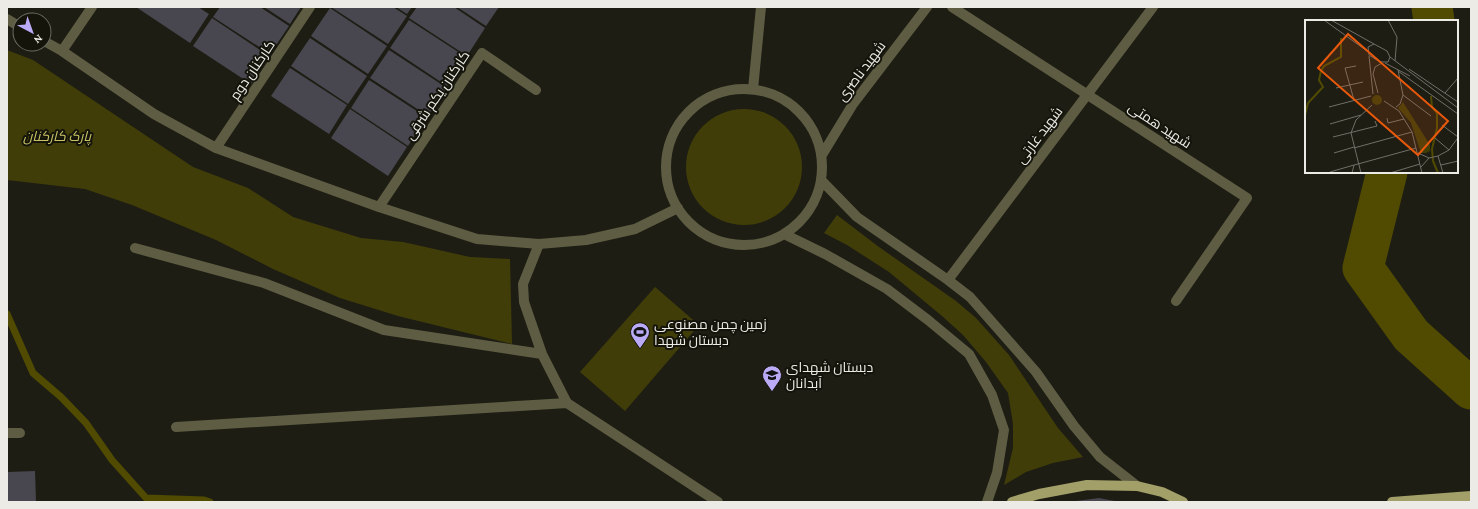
<svg xmlns="http://www.w3.org/2000/svg" width="1478" height="509" font-family="'Crimson Pro',Cairo,serif">
<style>
.green{fill:#413d09}
.lines{fill:none;stroke-linecap:round;stroke-linejoin:round}
.stream{stroke:#504b00;stroke-width:7}
.river{stroke:#504b00;stroke-width:41}
.building{fill:#484750}
.minor{stroke:#5e5d43;stroke-width:10}
.major{stroke:#a29f68;stroke-width:10}
.labels{text-anchor:middle;stroke-width:4;stroke-linejoin:round;paint-order:stroke}
.street-label{font-size:14px;fill:#ecebe6;stroke:#14140b}
.park-label{font-size:14px;font-style:italic;fill:#c9c365;stroke:#14140b}
.poi-label{font-size:14px;fill:#ecebe6;stroke:#14140b;text-anchor:start}
.inset-river{fill:none;stroke:#504b00;stroke-width:2}
.inset-road{fill:none;stroke:#706f68;stroke-width:1}
.view{fill:#e8590c;fill-opacity:0.15;stroke:#e8590c;stroke-width:2}
.inset-edge{fill:none;stroke:#ecebe6;stroke-width:2}
</style>
<rect width="100%" height="100%" fill="#1d1d14"/>
<path class="green" d="M7,50L33,60L193,167L248,188L293,217L361,238L403,242L470,257L510,259L512,344L398,316L340,298L273,269L216,240L132,205L85,189L7,180Z
M686 167a58 58 0 1 1 116 0a58 58 0 1 1-116 0Z
M837,215L879,247L956,301L976,318L1009,355L1058,428L1083,457L1053,463L1026,472L1004,485L1013,448V424L1008,393L986,362L963,335L942,316L889,272L847,245L824,233Z
M655,287L699,325L625,411L580,372Z"/>
<g class="lines">
<path class="stream" d="M7,314L33,373L61,397L86,423L112,460L146,498L204,500L210,502"/>
<path class="river" d="M1432,7L1434,21
M1387,172L1363,268L1411,335L1471,389"/>
</g>
<path class="building" d="M136,7H198L209,14L190,43Z
M220,7H260L289,26L270,54L213,17Z
M264,7H301L290,24Z
M331,7H393L407,16L388,44Z
M396,7H412L407,14Z
M417,7H454L485,28L467,56L409,18Z
M457,7H499L486,26Z
M330,8L387,46L368,74L311,36Z
M212,18L269,56L251,84L193,46Z
M409,20L466,57L447,86L390,48Z
M310,38L367,76L348,104L291,66Z
M389,50L447,88L428,116L370,78Z
M290,68L347,105L329,134L271,96Z
M369,80L426,117L408,146L351,108Z
M350,109L407,147L388,176L331,138Z
M35,471L36,502H7V472Z
M1099,498L1120,502H1076V501Z"/>
<g class="lines">
<path class="minor" d="M952,7L1247,198L1176,301
M7,19L20,27
M44,41L62,51L154,114L216,148L379,207L477,239L539,244L586,240L635,229L678,208
M62,51L92,7
M753,89L761,7
M666 167a78 78 0 1 1 156 0a78 78 0 1 1-156 0Z
M216,148L310,7
M822,155L853,104L927,7
M821,180L857,217L948,280L970,297L1036,372L1074,426L1100,457L1137,486
M379,207L482,53L536,90
M784,234L825,254L887,289L928,320L969,354L992,395L1004,430L997,473L987,502
M135,248L264,283L384,330L542,354
M948,280L1153,7
M567,403L718,502
M176,427L567,403L542,354L524,302L523,284L539,244
M7,433H20"/>
<path class="major" d="M1012,502L1039,494L1087,485L1137,486L1162,492L1183,502
M1392,502L1471,496"/>
</g>
<defs>
<symbol id="stadium-pin" viewBox="-11 -11 22 30"><path d="M0 17L-7.5 6A9.5 9.5 0 1 1 7.5 6Z" fill="#bbaaf6" stroke="#14140b"/><path d="M0-5a6.5 5 0 1 0 0 10a6.5 5 0 1 0 0-10ZM-3.5-1.8h7v3.6h-7Z" fill="#111"/></symbol>
<symbol id="school-pin" viewBox="-11 -11 22 30"><path d="M0 17L-7.5 6A9.5 9.5 0 1 1 7.5 6Z" fill="#bbaaf6" stroke="#14140b"/><path d="M0-5L7-2L0 1L-7-2ZM-4 1L0 2.5L4 1V4Q0 6-4 4Z" fill="#111"/></symbol>
</defs>
<g fill-rule="evenodd">
<use href="#stadium-pin" x="629" y="321" width="22" height="30"/>
<use href="#school-pin" x="761" y="364" width="22" height="30"/>
</g>
<g class="labels">
<g class="street-label">
<text transform="translate(252 70) rotate(-56)" y="5">کارکنان دوم</text>
<text transform="translate(861 71) rotate(-53)" y="5">شهید ناصری</text>
<text transform="translate(437 95) rotate(-56)" y="5">کارکنان یکم شرقی</text>
<text transform="translate(1160 125) rotate(33)" y="5">شهید همتی</text>
<text transform="translate(1039 135) rotate(-53)" y="5">شهید غارتی</text>
</g>
<g class="park-label">
<text x="57" y="141">پارک کارکنان</text>
</g>
<g class="poi-label">
<text x="654" y="329">زمین چمن مصنوعی<tspan x="654" dy="16">دبستان شهدا</tspan></text>
<text x="786" y="372">دبستان شهدای<tspan x="786" dy="16">آبدانان</tspan></text>
</g>
</g>
<g transform="translate(1305 20)">
<rect width="153" height="153" fill="#1d1d14"/>
<path d="M67 80a5 5 0 1 1 10 0a5 5 0 1 1-10 0ZM98,82L125,125V131L121,133H116L106,103L93,88Z" fill="#413d09"/>
<path class="inset-river" d="M126,76L127,87L132,93V108L127,129L128,141L133,153M0,95L3,83L18,67L14,60L16,51L19,46L36,37V18"/>
<path class="inset-road" d="M19,0L62,31M26,0L69,24M83,0L92,17L90,41M69,24L82,31L85,37L83,42H75L64,35L63,27ZM64,36L68,74M85,37L153,88M80,43L105,56M104,49L153,82M93,50L98,75M93,51L153,94M31,68L58,62M73,73L68,54L70,47L77,43M140,73L153,58M49,80L40,48L51,46M79,81L94,91L107,112L117,153M24,87L66,76M91,87L95,84L98,75L126,96M82,98L83,103L99,99M25,104L56,95M137,105L153,117M28,117L72,106L70,101M130,118L144,130M49,128L107,112M29,133L49,127M113,133L124,138L133,136M136,145L153,141M116,147L124,138M25,152L49,145M47,153L49,145L53,144L111,128M56,153L46,113L51,100L67,85M85,153L115,144M138,153L133,136L144,130L152,119"/>
<path class="view" d="M43,14L143,101L113,135L13,48Z"/>
<rect width="153" height="153" class="inset-edge"/>
</g>
<rect width="1478" height="509" fill="none" stroke="#ecebe6" stroke-width="16"/>
<g transform="translate(32 32) rotate(139)"><circle r="19" fill="#14140b" stroke="#6a6a63"/>
<path d="M0-3L7 15L0 10L-7 15Z" fill="#bbaaf6"/>
<text y="-6" font-size="11" font-weight="bold" text-anchor="middle" fill="#ecebe6">N</text>
</g>
</svg>
